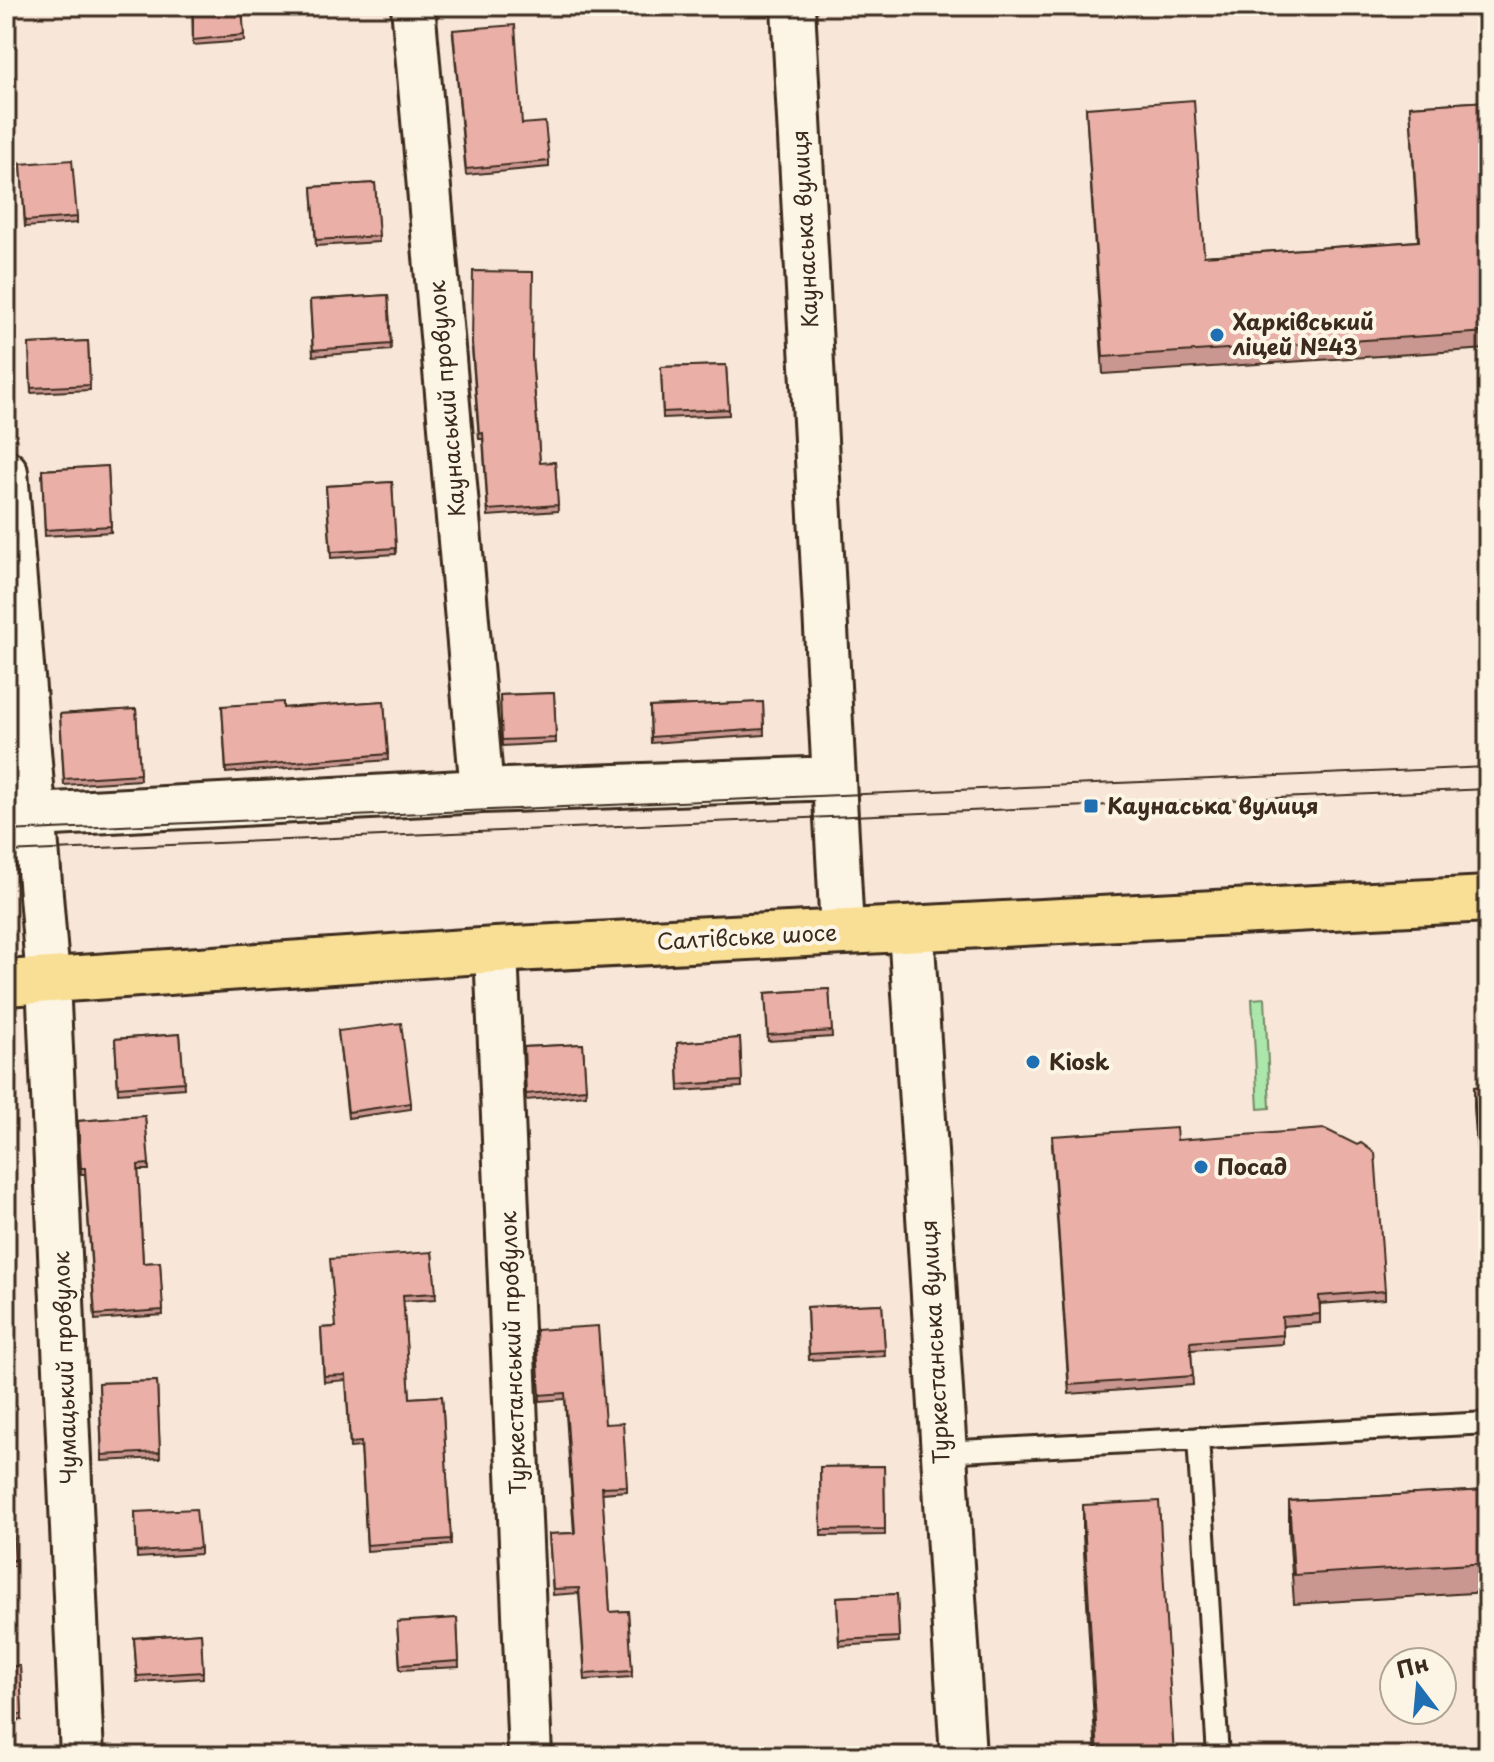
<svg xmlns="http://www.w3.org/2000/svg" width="1494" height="1762" font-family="'Playpen Sans',sans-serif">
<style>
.green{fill:#abe6ab;stroke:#738864;stroke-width:2}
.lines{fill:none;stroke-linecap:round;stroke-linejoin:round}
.service-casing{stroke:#3b2a1e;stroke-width:26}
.minor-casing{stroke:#3b2a1e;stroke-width:48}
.tertiary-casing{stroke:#3b2a1e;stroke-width:50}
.primary-casing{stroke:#3b2a1e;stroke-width:50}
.service{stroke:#fcf5e5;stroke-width:20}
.minor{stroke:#fcf5e5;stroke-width:42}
.tertiary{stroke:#fcf5e5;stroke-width:44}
.primary{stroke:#f9df96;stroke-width:44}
.tram{stroke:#3b2a1e;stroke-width:2}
.wall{fill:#c99790;stroke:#3b2a1e;stroke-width:2}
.building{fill:#eab0a7;stroke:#3b2a1e;stroke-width:2}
.poi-dot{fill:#1f6fb2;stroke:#fcf5e5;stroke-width:3}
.labels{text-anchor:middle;stroke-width:8;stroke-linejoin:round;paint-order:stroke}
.street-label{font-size:22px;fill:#3b2a1e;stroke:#fcf5e5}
.poi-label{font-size:22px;font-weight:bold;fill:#3b2a1e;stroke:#fcf5e5;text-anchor:start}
</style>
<rect width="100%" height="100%" fill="#f8e7d9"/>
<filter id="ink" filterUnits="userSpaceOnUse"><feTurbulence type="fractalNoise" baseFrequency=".0125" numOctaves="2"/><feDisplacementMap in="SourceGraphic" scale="16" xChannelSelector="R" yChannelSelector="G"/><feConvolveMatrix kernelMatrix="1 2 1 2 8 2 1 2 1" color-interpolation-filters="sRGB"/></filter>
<g filter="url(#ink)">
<path class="green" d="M1265,998L1270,1108L1258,1109L1252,999Z"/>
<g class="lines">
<defs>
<path id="service" d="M1198,1438L1218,1756
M942,1452L1488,1423"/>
<path id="minor" d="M413,6L482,791
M793,6L842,931
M6,472L48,980L82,1756
M35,815L482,791L834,778
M496,950L530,1756"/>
<path id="tertiary" d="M911,929L963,1756"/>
<path id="primary" d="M6,983L496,950L1488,899"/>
</defs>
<use href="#service" class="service-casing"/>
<use href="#minor" class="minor-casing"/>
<use href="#tertiary" class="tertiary-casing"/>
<use href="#primary" class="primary-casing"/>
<use href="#service" class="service"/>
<use href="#minor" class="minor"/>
<use href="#tertiary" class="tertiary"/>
<use href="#primary" class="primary"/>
<path class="tram" d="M6,831L1488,767
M6,852L1488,789"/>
</g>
<path class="wall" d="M192,6H242L244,41L193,45Z
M453,35L549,161V167L466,175Z
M1488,101V349L1103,374L1086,108L1204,256L1418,241L1410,106Z
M21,164L77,217V223L25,227Z
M375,183L379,242L316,246L312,187Z
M388,295L391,350L313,356L310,300Z
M88,341L90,390L31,393L29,344Z
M472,349L532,357L540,463L555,462L558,511L488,516L483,439H479Z
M726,365L729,415L663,418L661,367Z
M108,466L111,532L45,536L42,470Z
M392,482L396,554L331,558L326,486Z
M554,693L556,743L502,746L500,695Z
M384,701L388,760L226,773L222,706L283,708Z
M763,702L764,735L651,743L650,707Z
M136,709L140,780L64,785L60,714Z
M829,989L832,1037L768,1041L765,993Z
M338,1031L411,1103V1109L348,1118Z
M180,1034L184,1088L118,1093L115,1039Z
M740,1038L742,1087L679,1091L677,1043Z
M583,1044L586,1095L526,1100L524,1047Z
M1488,1086V1196H1480L1474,1107V1087Z
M145,1116L149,1170H138L143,1263L160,1262L163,1315L95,1320L85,1174H81L78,1121Z
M1177,1140L1385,1291V1299L1320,1304V1323L1283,1326V1344L1191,1350L1193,1385L1069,1394L1052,1144Z
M432,1252L436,1299L403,1301L410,1398L442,1396L451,1545L367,1551L361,1447L350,1448L346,1380L324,1382L321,1328L335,1327Z
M882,1304L885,1356L809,1360L807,1307Z
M536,1330L605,1424L627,1486V1491L602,1493L610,1612L628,1611L632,1677L585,1680L579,1593L553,1595L549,1534L574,1533L565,1399L540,1401Z
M157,1381L160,1458L102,1461L99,1383Z
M884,1466L885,1535L821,1536L820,1467Z
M1488,1490V1592L1294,1604L1289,1530V1501Z
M1083,1505L1174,1756H1096L1083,1534Z
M12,1512L15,1566H6V1513Z
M135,1512L200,1548V1554L137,1558Z
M897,1594L899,1642L839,1646L837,1597Z
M457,1618L459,1667L400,1670L397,1622Z
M201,1633L203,1678L137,1682L134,1638Z
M20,1666L22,1720L6,1721V1667Z"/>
<path class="building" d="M193,6H242L244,35L193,40Z
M515,25L522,124L545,122L549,161L466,169L453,30Z
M1194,100L1204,256L1419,241L1410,106L1488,101V332L1103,357L1086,108Z
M72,160L77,217L25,221L21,164Z
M375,183L379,236L316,240L312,187Z
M473,271L533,272L532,357L540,463L555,462L558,505L488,510L483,433L479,434L472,343Z
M388,295L391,344L313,350L310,300Z
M88,341L90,385L31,388L29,344Z
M726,365L729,409L663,412L661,367Z
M108,466L111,526L45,530L42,470Z
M392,482L396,548L331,552L326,486Z
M554,693L556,738L502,740L500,695Z
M384,701L388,754L226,768L222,706L283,702V708Z
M763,702L764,729L651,737L650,707Z
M136,709L140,774L64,779L60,714Z
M829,989L832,1031L768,1035L765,993Z
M401,1023L411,1103L348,1112L338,1031Z
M180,1034L184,1082L118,1087L115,1039Z
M740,1038L742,1081L679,1085L677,1043Z
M583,1044L586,1089L526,1094L524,1047Z
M1488,1086V1176H1480L1474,1087Z
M145,1116L149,1164L138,1165L143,1263L160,1262L163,1310L95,1315L85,1168H81L78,1121Z
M1176,1128L1177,1140L1325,1129L1357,1145L1361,1143L1375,1153L1385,1291L1319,1296L1320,1314L1282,1317L1283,1335L1190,1342L1193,1376L1069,1385L1052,1136Z
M432,1252L436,1293L403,1295L410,1398L442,1396L451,1539L367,1545L361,1442L350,1443L346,1375L324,1376L321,1328L336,1327L330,1259Z
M882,1304L885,1350L809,1354L807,1307Z
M598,1326L605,1424L623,1423L627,1486L602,1487L610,1612L628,1611L632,1671L585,1674L579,1588L553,1589L549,1534L575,1533L565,1393L540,1395L536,1330Z
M157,1381L160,1452L102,1455L99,1383Z
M884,1466L885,1529L821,1530L820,1467Z
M1488,1490V1563L1294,1575L1289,1501Z
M1159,1501L1174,1756H1098L1083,1505Z
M196,1509L200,1548L137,1552L135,1512Z
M12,1512L15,1560H6V1513Z
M897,1594L899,1637L839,1640L837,1597Z
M457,1618L459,1661L400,1665L397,1622Z
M201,1633L203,1672L137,1676L134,1638Z
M20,1666L22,1714L6,1715V1667Z
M601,1747L602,1756H564V1750Z"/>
</g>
<g class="poi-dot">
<circle cx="1217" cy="335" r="8"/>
<rect x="1083" y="798" width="16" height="16" rx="4"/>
<circle cx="1033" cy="1062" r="8"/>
<circle cx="1201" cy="1167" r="8"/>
</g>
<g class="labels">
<g class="street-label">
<text transform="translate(805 229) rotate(-93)" y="8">Каунаська вулиця</text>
<text transform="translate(447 399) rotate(-95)" y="8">Каунаський провулок</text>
<text transform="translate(747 937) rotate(-3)" y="8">Салтівське шосе</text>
<text transform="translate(935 1342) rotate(-93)" y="8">Туркестанська вулиця</text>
<text transform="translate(513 1353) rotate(-92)" y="8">Туркестанський провулок</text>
<text transform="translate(65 1368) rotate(-92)" y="8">Чумацький провулок</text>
</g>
<g class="poi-label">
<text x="1233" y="330">Харківський<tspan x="1233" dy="25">ліцей №43</tspan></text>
<text x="1107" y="814">Каунаська вулиця</text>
<text x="1049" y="1070">Kiosk</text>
<text x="1217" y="1175">Посад</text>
</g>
</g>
<rect width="1494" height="1762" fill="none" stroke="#fcf5e5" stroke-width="32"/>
<rect x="16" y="16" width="1462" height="1730" fill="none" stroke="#3b2a1e" stroke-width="3" filter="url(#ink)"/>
<g transform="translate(1418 1686) rotate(344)"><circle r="38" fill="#fcf5e5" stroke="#afa495" stroke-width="2"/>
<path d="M0-6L14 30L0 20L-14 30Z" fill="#1f6fb2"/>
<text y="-12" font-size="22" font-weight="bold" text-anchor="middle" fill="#3b2a1e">Пн</text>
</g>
</svg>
